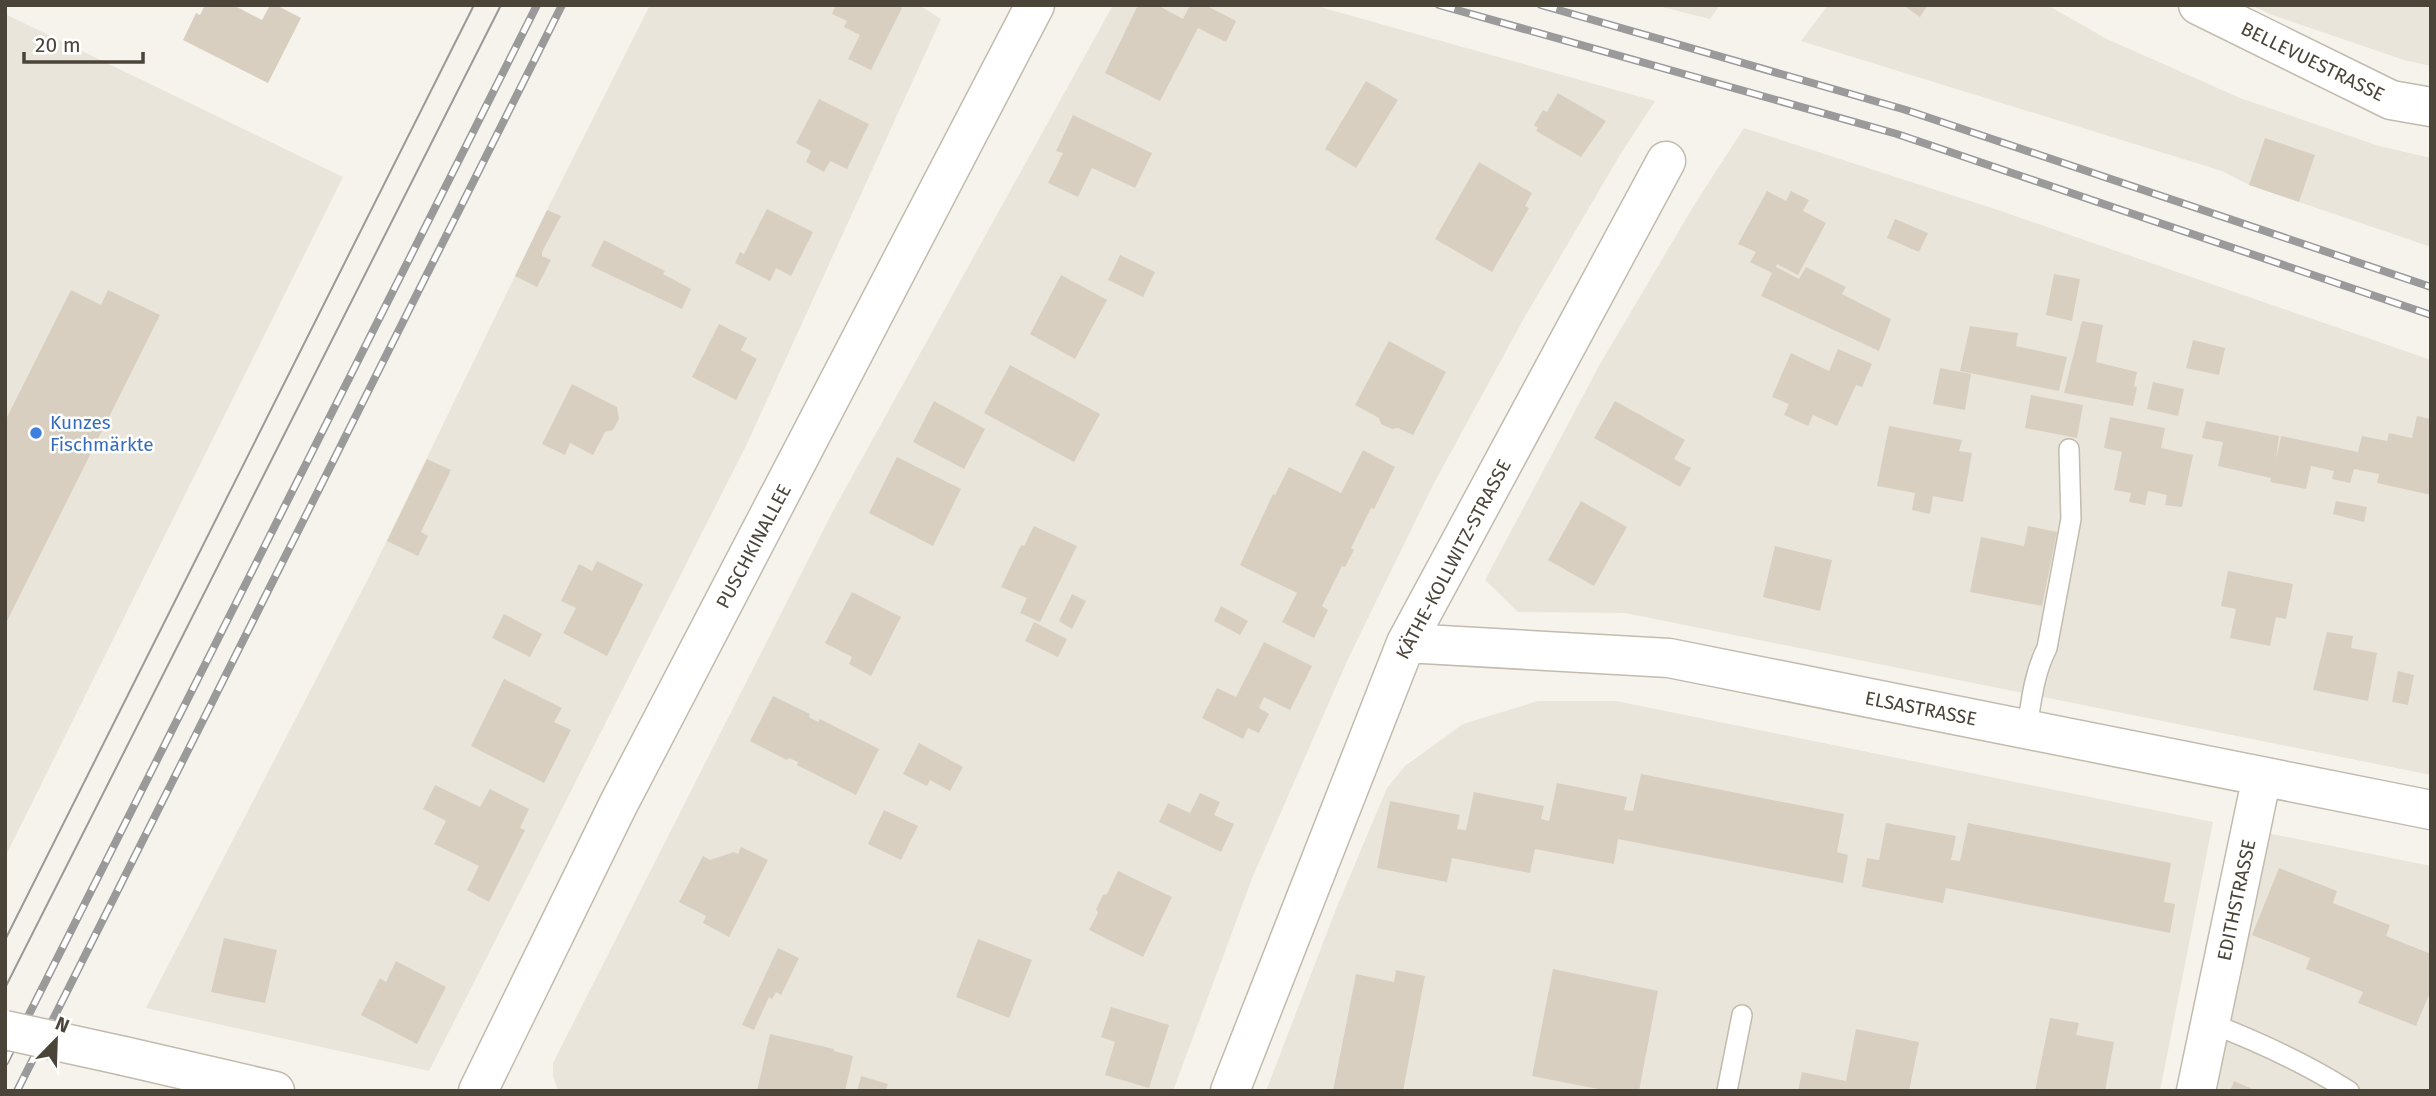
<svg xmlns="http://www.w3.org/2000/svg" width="2436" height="1096" font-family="'Fira Sans',sans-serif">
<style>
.residential{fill:#eae5da}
.building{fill:#d8cfc1}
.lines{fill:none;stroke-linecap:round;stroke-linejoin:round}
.lane-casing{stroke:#c2bbae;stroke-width:22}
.street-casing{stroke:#c2bbae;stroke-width:41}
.lane{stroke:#fff;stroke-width:19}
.street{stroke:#fff;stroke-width:38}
.tram{stroke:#9a9a9a;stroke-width:2}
.rail-casing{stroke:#9a9a9a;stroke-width:8}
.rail{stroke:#fff;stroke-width:5;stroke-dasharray:16;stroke-linecap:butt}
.street-bridge-casing{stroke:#c2bbae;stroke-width:41;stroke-linecap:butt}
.street-bridge{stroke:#fff;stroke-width:38}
.shop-dot{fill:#3f7fe0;stroke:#fff;stroke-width:2.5}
.labels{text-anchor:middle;stroke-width:5;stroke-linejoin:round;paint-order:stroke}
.street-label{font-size:19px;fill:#4b4439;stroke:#fff}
.shop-label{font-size:19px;fill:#366cbe;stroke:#fff;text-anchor:start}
</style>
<rect width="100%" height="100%" fill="#f6f3ec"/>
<path class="residential" d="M650,5H919L941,19L746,446L429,1071L146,1008L370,575L547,210Z
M1113,5H1313L1655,101L1620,155L1523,320L1433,485L1348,659L1253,876L1173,1091H558L553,1076V1063L834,509Z
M1654,5H1720L1710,19Z
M1828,5H2047L2107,39L2240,98L2379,146L2431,158V247L2249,185L2222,171L1801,41Z
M2251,5H2431V66L2404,60L2272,15Z
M5,14L343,177L5,857Z
M1744,128L1998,210L2431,360V775L1625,613L1518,612L1485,580L1600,364L1696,202Z
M1538,701H1616L2213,822L2160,1091H1266L1336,909L1387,788L1405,766L1463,724Z
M2257,831L2431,866V1091H2206Z"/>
<path class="building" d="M205,5H233L262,20L270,5H276L301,18L268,83L183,40L196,13L200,15Z
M836,5H897L902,8L871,70L848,59L860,35L844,27L847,21L832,14Z
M1138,5H1157L1183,19L1190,5H1205L1236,21L1226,42L1198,28L1160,101L1105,73Z
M1903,5H1928L1920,17Z
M1366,81L1398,100L1356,168L1325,149Z
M1558,93L1606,121L1581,157L1536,131L1538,128L1534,125L1543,110L1547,112Z
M819,99L869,124L847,169L830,161L824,172L806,162L811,151L796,143Z
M1073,115L1152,153L1135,188L1092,168L1078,197L1048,183L1063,153L1056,151Z
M2265,138L2315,155L2299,202L2249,185Z
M1479,162L1532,193L1525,206L1529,208L1492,272L1435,239Z
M1767,191L1786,201L1791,191L1809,200L1803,211L1826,223L1798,275L1777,264L1776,267L1799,279L1806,267L1846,287L1842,294L1891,319L1879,351L1761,296L1772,273L1750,262L1756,252L1738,244Z
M767,209L813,232L791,276L776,268L770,281L735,263L740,252L744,254Z
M547,210L561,216L542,252V256L551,260L537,287L515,276Z
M1895,219L1928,233L1919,252L1887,238Z
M604,240L665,271L663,274L691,289L682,309L591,266Z
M1120,255L1155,272L1143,297L1108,280Z
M2054,274L2080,279L2072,321L2046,315Z
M1061,275L1107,300L1075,359L1030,334Z
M71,290L101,305L108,290L160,315L5,625V421Z
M2082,321L2103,325L2096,362L2137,372L2134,386L2137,387L2133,406L2064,393Z
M719,324L747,338L741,350L757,359L736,400L692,377Z
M1970,326L2018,333L2016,346L2067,357L2059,391L1960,371Z
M2193,340L2225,348L2219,375L2186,368Z
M1389,341L1446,372L1413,435L1398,428L1392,429L1381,424L1379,418L1355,405Z
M1838,349L1872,364L1862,387L1856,385L1837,426L1813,415L1808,426L1784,415L1789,404L1772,397L1791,353L1829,371Z
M1010,365L1100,414L1074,462L984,413Z
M1940,368L1971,374L1965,410L1933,404Z
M2153,382L2184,389L2178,416L2147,409Z
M572,384L617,407L619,419L613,430L605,432L593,455L570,443L565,455L542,444Z
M2031,395L2083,405L2077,438L2025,428Z
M934,401L985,429L964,469L913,442Z
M1615,401L1685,440L1674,459L1691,468L1680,487L1594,438Z
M2417,416L2431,419V495L2377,483L2379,474L2354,469L2350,483L2332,479L2334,471L2311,466L2306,489L2270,482L2271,478L2218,466L2223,442L2202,438L2206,421L2279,436L2276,460L2281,436L2358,452L2362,436L2387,441L2389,433L2412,438Z
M2110,417L2165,428L2161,448L2193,455L2182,507L2165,505L2167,495L2148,491L2145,505L2129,502L2131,493L2114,490L2122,452L2104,448Z
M1889,426L1962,440L1959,451L1972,453L1963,502L1933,496L1930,514L1912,510L1915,493L1877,486Z
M1363,450L1395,467L1374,509L1371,508L1351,548L1354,550L1345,567L1342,566L1322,606L1328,610L1314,638L1282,622L1297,593L1240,565L1273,494L1275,495L1289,467L1341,493Z
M897,457L961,489L933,546L869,513Z
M427,459L451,470L421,532L428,536L418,556L387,541Z
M1581,501L1627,527L1594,586L1548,560Z
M2336,501L2367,507L2364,522L2333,514Z
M1034,526L1077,546L1040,622L1020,613L1027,598L1001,587L1021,545L1024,546Z
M2028,526L2057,532L2042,606L1970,592L1981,537L2024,546Z
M1775,546L1832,560L1820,611L1763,597Z
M597,561L643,584L607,656L563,633L576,608L561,601L579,564L592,571Z
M2228,571L2293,584L2286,619L2276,617L2270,646L2230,638L2236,609L2221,606Z
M852,592L901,617L871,676L849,664L852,657L825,643Z
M1072,594L1086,601L1072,629L1059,621Z
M1221,606L1248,621L1240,635L1214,621Z
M504,614L542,634L530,657L492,638Z
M1034,622L1067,639L1058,657L1025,641Z
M2327,632L2353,636L2351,648L2377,653L2368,701L2313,690Z
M1264,642L1312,666L1290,710L1264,697L1259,708L1269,714L1259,733L1248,728L1243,739L1202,718L1217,688L1236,697Z
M2398,671L2414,675L2408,705L2392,702Z
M504,679L562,708L554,722L571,730L544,783L471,746Z
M773,696L810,714L809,717L818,722L820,719L879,749L856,795L797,765L798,762L789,758L787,760L750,741Z
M919,743L963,767L950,791L930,780L927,786L903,774Z
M1641,774L1844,814L1837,852L1848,855L1843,883L1618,839L1614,864L1535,849L1530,873L1452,858L1447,882L1377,868L1390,801L1460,815L1457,829L1466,830L1474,792L1544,806L1541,819L1549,821L1557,783L1627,797L1624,810L1633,811Z
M435,785L480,807L490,789L529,809L520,828L525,830L489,902L467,890L479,866L434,844L446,821L423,809Z
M1200,793L1220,802L1214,815L1234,824L1221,852L1159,822L1168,803L1190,813Z
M884,810L918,826L901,860L868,844Z
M1886,823L1956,836L1951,860L1960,861L1968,823L2171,863L2164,902L2175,904L2170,933L1946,888L1943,903L1862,887L1867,858L1879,860Z
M741,847L768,860L729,937L703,923L706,916L679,902L703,856L710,860L734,852L738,854Z
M2279,868L2337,891L2333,903L2390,925L2386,936L2431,954V990L2416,1026L2358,1003L2363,992L2306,969L2310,958L2252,935Z
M1118,871L1172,897L1143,957L1089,930L1098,913L1096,909L1103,895L1107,894Z
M224,938L277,950L265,1003L211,992Z
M978,939L1032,960L1009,1018L956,997Z
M778,948L799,958L781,995L776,992L772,999L769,997L754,1030L742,1025Z
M396,961L446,987L417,1044L361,1015L380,978L386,982Z
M1553,969L1658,991L1639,1091H1608L1532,1076Z
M1396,970L1425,976L1403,1091H1333L1356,974L1394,982Z
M1111,1007L1169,1025L1149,1088L1105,1075L1115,1042L1101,1037Z
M2050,1018L2079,1023L2076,1035L2114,1042L2105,1091H2035Z
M1856,1029L1919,1042L1909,1091H1798L1802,1072L1846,1081Z
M770,1034L834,1049V1051L853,1056L845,1091H757Z
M861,1076L888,1084L885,1091H857Z
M2234,1081L2257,1091H2230Z"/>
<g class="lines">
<defs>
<path id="lane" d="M2027,729C2031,702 2034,673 2047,648L2071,519L2069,449
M2210,1023C2259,1042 2305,1063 2349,1091
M1727,1091L1742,1015"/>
<path id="street" d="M2198,5L2391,100L2431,107
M1406,643L1669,658L2431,810
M124,1056L275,1091
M478,1091L618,805L1035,5
M1230,1091L1406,643L1666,161
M2196,1091L2262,776"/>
</defs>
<use href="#lane" class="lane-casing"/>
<use href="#street" class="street-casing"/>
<use href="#lane" class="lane"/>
<use href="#street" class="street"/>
<path class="tram" d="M5,940L474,5
M5,988L501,5"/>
<defs>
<path id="rail" d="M1439,5L1897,134L2431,315
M1541,5L1906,110L2431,287
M5,1062L537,5
M17,1091L562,5"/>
</defs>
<use href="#rail" class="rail-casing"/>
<use href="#rail" class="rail"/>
<defs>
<path id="street-bridge" d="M5,1030L124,1056"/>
</defs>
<use href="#street-bridge" class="street-bridge-casing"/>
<use href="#street-bridge" class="street-bridge"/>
</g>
<circle class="shop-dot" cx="36" cy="433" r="7"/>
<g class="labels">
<g class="street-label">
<text transform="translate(2313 61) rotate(26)" y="7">BELLEVUESTRASSE</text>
<text transform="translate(753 546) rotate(-62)" y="7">PUSCHKINALLEE</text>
<text transform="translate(1453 559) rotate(-62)" y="7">KÄTHE-KOLLWITZ-STRASSE</text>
<text transform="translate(1921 708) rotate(11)" y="7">ELSASTRASSE</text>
<text transform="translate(2236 900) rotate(-78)" y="7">EDITHSTRASSE</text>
</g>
<g class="shop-label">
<text x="50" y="429">Kunzes<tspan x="50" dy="22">Fischmärkte</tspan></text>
</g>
</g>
<rect width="2436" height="1096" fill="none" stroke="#4b4439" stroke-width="14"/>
<g transform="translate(56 1040) rotate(23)" stroke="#ffffff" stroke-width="5" paint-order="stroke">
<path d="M0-5L12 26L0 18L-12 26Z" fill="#4b4439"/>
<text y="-10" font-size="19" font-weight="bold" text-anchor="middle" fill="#4b4439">N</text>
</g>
<path d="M24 52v10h119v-10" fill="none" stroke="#4b4439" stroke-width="3.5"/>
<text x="35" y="52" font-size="21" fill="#4b4439" stroke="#ffffff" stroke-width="5" paint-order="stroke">20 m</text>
</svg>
